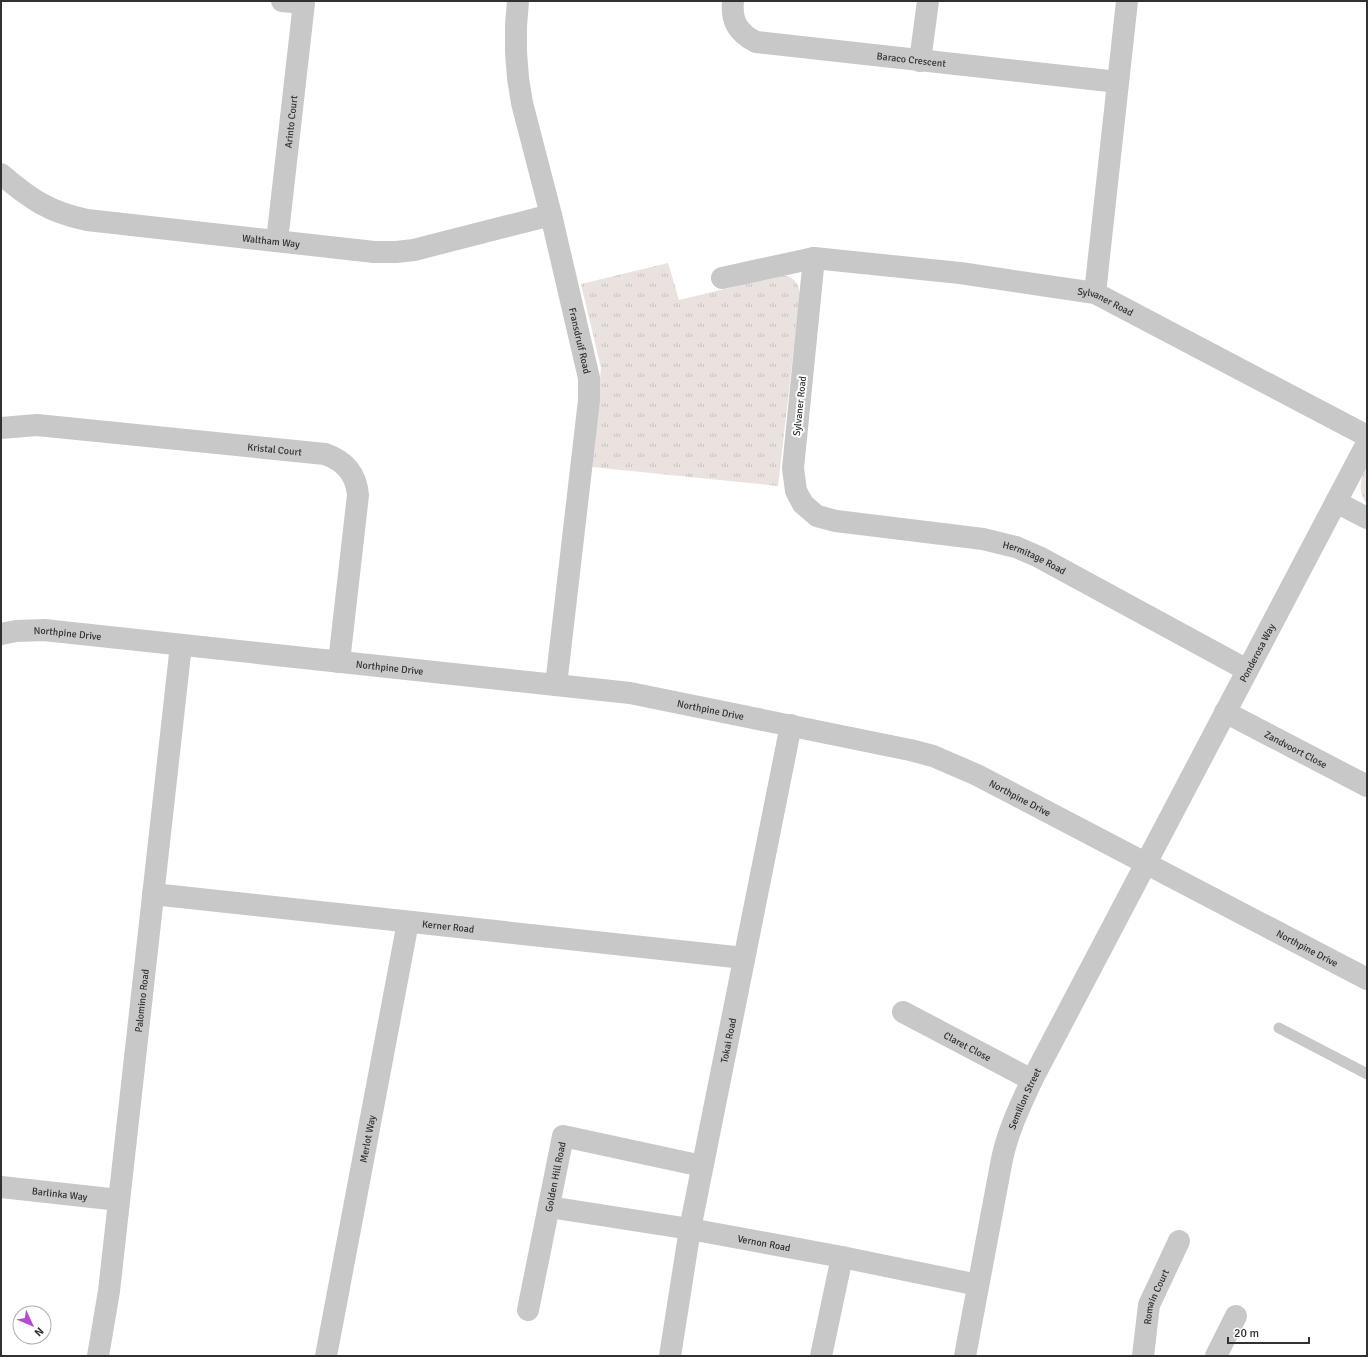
<svg xmlns="http://www.w3.org/2000/svg" width="1368" height="1357" font-family="Signika,sans-serif">
<style>
.park{fill:url(#park-tufts)}
.lines{fill:none;stroke-linecap:round;stroke-linejoin:round}
.service{stroke:#c8c8c8;stroke-width:11}
.minor{stroke:#c8c8c8;stroke-width:22}
.tertiary{stroke:#c8c8c8;stroke-width:22}
.labels{text-anchor:middle;stroke-width:4;stroke-linejoin:round;paint-order:stroke}
.street-label{font-size:10px;fill:#313131;stroke:#fff}
</style>
<defs>
<pattern id="park-tufts" width="24" height="20" patternUnits="userSpaceOnUse"><rect width="24" height="20" fill="#e9e2df"/><path d="M3 7l-1-3M5 7V3M7 7l1-3M15 17l-1-3M17 17v-4M19 17l1-3" fill="none" stroke="#c8c2c0"/></pattern>
</defs>
<rect width="100%" height="100%" fill="#fff"/>
<path class="park" d="M668,263L679,300L783,275C794,277 799,283 800,295L778,486L592,467L601,368L581,284Z
M1367,465V504C1357,492 1360,478 1367,465Z"/>
<g class="lines">
<path class="service" d="M1279,1028L1367,1074"/>
<g class="minor">
<path id="s1" d="M518,1L516,26V52L518,78L522,103L551,215L589,378V400L556,685"/>
<path id="s2" d="M733,1C731,21 738,33 756,42L1118,82"/>
<path d="M920,61L928,1"/>
<path id="s3" d="M1,174C30,199 49,212 87,220L374,252H396L414,250L551,215"/>
<path id="s4" d="M277,241L304,3L282,1"/>
<path id="s5" d="M814,258L793,468L796,491L803,504L817,516L836,521L983,539L1016,547L1039,557L1247,670"/>
<path id="s6" d="M722,278L814,258L960,273L1095,293L1367,436"/>
<path d="M1095,293L1127,1"/>
<path id="s7" d="M1,428L37,425L325,454C345,461 356,474 358,495L339,662"/>
<path d="M1336,502L1367,518"/>
<path id="s8" d="M1225,712L1367,786"/>
<path id="s9" d="M153,894L744,958"/>
<path id="s10" d="M903,1012L1032,1080"/>
<path id="s11" d="M1,1187L119,1200"/>
<path id="s12" d="M549,1207L690,1229L842,1257L978,1285"/>
<path id="s13" d="M528,1310L563,1136L702,1166"/>
<path id="s14" d="M98,1356L109,1291L181,645"/>
<path id="s15" d="M326,1356L408,922"/>
<path id="s16" d="M670,1356L690,1229L791,725"/>
<path d="M821,1356L842,1257"/>
<path id="s17" d="M965,1356L1002,1159C1008,1131 1020,1106 1032,1080L1367,443"/>
<path id="s18" d="M1143,1356L1149,1305L1179,1241"/>
<path d="M1216,1356L1236,1316"/>
</g>
<path class="tertiary" id="s19" d="M1,634L16,631L44,630L630,693L910,750L933,756L977,775L1367,979"/>
</g>
<g class="labels">
<g class="street-label">
<text dy="4" stroke="none"><textPath href="#s2" startOffset="207">Baraco Crescent</textPath></text>
<text dy="4" stroke="none"><textPath href="#s4" startOffset="120">Arinto Court</textPath></text>
<text dy="4" stroke="none"><textPath href="#s3" startOffset="284">Waltham Way</textPath></text>
<text dy="4" stroke="none"><textPath href="#s6" startOffset="390">Sylvaner Road</textPath></text>
<text dy="4" stroke="none"><textPath href="#s1" startOffset="347">Fransdruif Road</textPath></text>
<text transform="translate(799 406) rotate(-84)" y="4">Sylvaner Road</text>
<text dy="4" stroke="none"><textPath href="#s7" startOffset="275">Kristal Court</textPath></text>
<text dy="4" stroke="none"><textPath href="#s5" startOffset="490">Hermitage Road</textPath></text>
<text dy="4" stroke="none"><textPath href="#s19" startOffset="67">Northpine Drive</textPath></text>
<text dy="4" stroke="none"><textPath href="#s17" startOffset="768">Ponderosa Way</textPath></text>
<text dy="4" stroke="none"><textPath href="#s19" startOffset="391">Northpine Drive</textPath></text>
<text dy="4" stroke="none"><textPath href="#s19" startOffset="715">Northpine Drive</textPath></text>
<text dy="4" stroke="none"><textPath href="#s8" startOffset="80">Zandvoort Close</textPath></text>
<text dy="4" stroke="none"><textPath href="#s19" startOffset="1039">Northpine Drive</textPath></text>
<text dy="4" stroke="none"><textPath href="#s9" startOffset="297">Kerner Road</textPath></text>
<text dy="4" stroke="none"><textPath href="#s19" startOffset="1363">Northpine Drive</textPath></text>
<text dy="4" stroke="none"><textPath href="#s14" startOffset="358">Palomino Road</textPath></text>
<text dy="4" stroke="none"><textPath href="#s16" startOffset="321">Tokai Road</textPath></text>
<text dy="4" stroke="none"><textPath href="#s10" startOffset="73">Claret Close</textPath></text>
<text dy="4" stroke="none"><textPath href="#s17" startOffset="265">Semillon Street</textPath></text>
<text dy="4" stroke="none"><textPath href="#s15" startOffset="221">Merlot Way</textPath></text>
<text dy="4" stroke="none"><textPath href="#s13" startOffset="136">Golden Hill Road</textPath></text>
<text dy="4" stroke="none"><textPath href="#s11" startOffset="59">Barlinka Way</textPath></text>
<text dy="4" stroke="none"><textPath href="#s12" startOffset="218">Vernon Road</textPath></text>
<text dy="4" stroke="none"><textPath href="#s18" startOffset="61">Romain Court</textPath></text>
</g>
</g>
<rect width="1368" height="1357" fill="none" stroke="#313131" stroke-width="4"/>
<g transform="translate(32 1325) rotate(134)"><circle r="19" fill="#ffffff" stroke="#adadad"/>
<path d="M0-3L7 15L0 10L-7 15Z" fill="#b74ad2"/>
<text y="-6" font-size="11" font-weight="bold" text-anchor="middle" fill="#313131">N</text>
</g>
<path d="M1228 1337v6h81v-6" fill="none" stroke="#313131" stroke-width="2"/>
<text x="1234" y="1337" font-size="12" fill="#313131" stroke="#ffffff" stroke-width="3" paint-order="stroke">20 m</text>
</svg>
